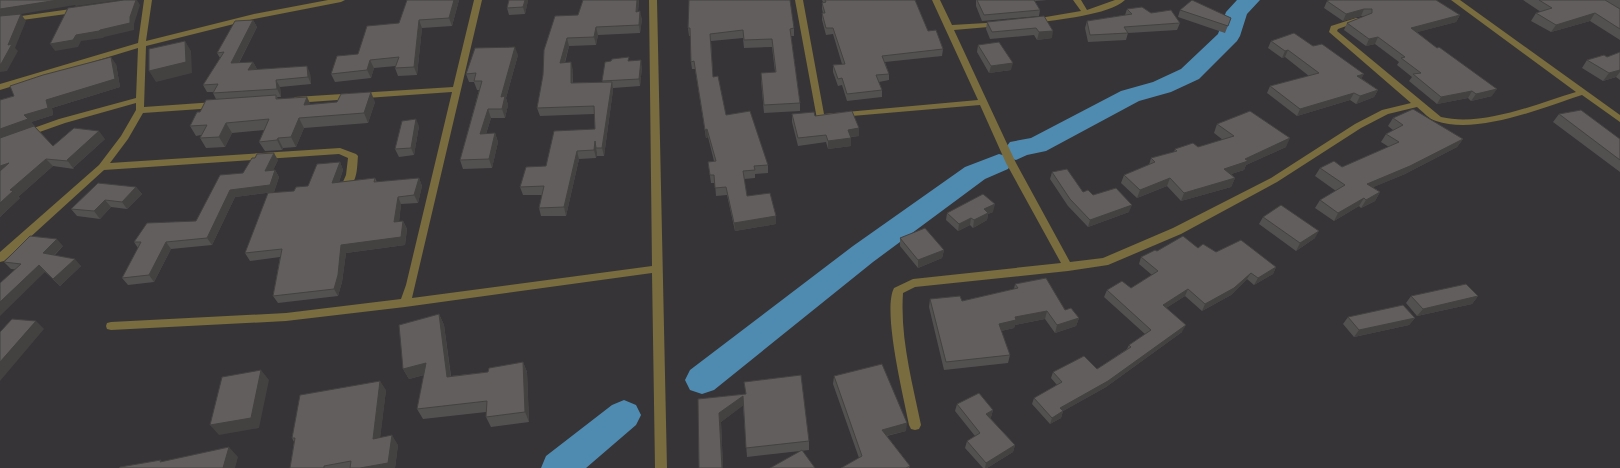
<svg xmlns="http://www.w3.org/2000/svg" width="1620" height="468" font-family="Ubuntu,sans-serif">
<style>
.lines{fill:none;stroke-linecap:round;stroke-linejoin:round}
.river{fill:#4f8bb1;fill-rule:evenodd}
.minor{fill:#796c3f;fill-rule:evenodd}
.wall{fill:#535150}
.shaded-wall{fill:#444241}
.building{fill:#615e5d;stroke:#444241}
</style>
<rect width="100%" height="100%" fill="#363436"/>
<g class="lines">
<path class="river" d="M1237,0H1260L1247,14L1240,36L1237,41L1199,79L1171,92L1139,101L1046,151L1027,155L1016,160L1009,158L1012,163L1008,169L985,179L873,262L714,390L702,394L690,390L685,380L690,370L853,246L965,167L999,154L1006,156L1003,151L1010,142L1031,138L1121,91L1153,82L1181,69L1218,34L1226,12Z
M624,400L636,405L641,415L636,425L586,468H541L546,456L612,405Z"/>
<path class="minor" d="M144,0H152L146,41L254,14L328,0H345L341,2L254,19L146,46L144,107L215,102L219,105L215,108L143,113L128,139L110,163L340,148L356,154L358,156C357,165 358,184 347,187L342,184L346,175L348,158L339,154L104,170L4,261L0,262V252L99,165L121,136L136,110V103L65,123L0,146V140L59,119L136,98L138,48L0,90V84L138,43Z
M474,0H482L412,298L652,266L649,0H657L667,468H655L652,273L405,307L286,321L111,330L107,329L106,326L107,323L111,322L286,313L401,299L406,285L452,92L295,103L291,100L295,97L453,87Z
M795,0H803L824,114L978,100L932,0H940L952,25L1003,22V26H1000L954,30L1016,163L1070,262L1103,258L1173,228L1271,178L1355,124L1382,110L1411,103L1329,32L1331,26L1356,18H1362L1363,20L1338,29L1337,31L1441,117C1483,127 1536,104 1576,92L1451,0H1460L1620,115V122L1582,95C1542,108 1477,135 1436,121C1429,119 1423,112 1417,107L1388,114L1361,128L1277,182L1181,234L1108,265L1068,271L915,287L903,293C900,338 912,381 921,425L919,429L915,430L911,429L909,425C904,398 882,311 894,288L913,279L1061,263L1006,163L980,105L817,119Z
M1073,0H1081L1087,10L1115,0H1125C1109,15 1056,20 1034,23L1030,21L1034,19L1081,11Z
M78,8H81V12L0,23V19Z"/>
</g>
<path class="wall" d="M459,0L452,26L422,28L417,75L398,76L395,68L396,66L374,68L371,78L335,82L331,74L399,23Z
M509,0H528L525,14L509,15L507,8Z
M583,0H639L638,12L642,19L640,33L598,35L596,45L569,46L565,63L573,70V83L603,82L602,81L629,61L642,67L640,86L613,88V90L604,156H597V153L596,158L579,159L566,216H541L539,208L542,195H523L520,187L595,129L594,114L540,116L537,108L543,75L578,15Z
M822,0H915L928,31L943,49L942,56L885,62L889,74V80L879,82L882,90V97L847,101L842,85L838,86L833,72V65L842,64L833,34L826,35L822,20V13H823L822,9V3L823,2Z
M976,0H1047L1035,1L1040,10L1039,16L982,21L976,6Z
M1523,0H1620V40L1590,21L1551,32L1531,21L1536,13L1541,12Z
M1327,1L1460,15L1456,22L1417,32L1492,96L1471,101L1468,98L1437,104L1409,81L1412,77L1397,65L1399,62L1375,44L1366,46L1344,30L1347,23L1365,16H1361L1343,21L1324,8Z
M1127,9L1151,13L1180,23L1177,30L1128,33L1126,40L1088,42L1085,28L1087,21L1125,15Z
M1180,10L1231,18L1225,33L1178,17Z
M1026,18L1052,38L1037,40L1034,35L990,39L986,29L987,22Z
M253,20L257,27L239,63L253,62L257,69L310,73L311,84L280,87L281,97H277L278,99L311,104L375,102L368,123L304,128L296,147L283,148L282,150L265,151L259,142L264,130L232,133L225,147L206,148L200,138L201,135L196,136L190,126L200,112L216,99L213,93L214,92H207L203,85L220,58L217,53Z
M688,28H794V36H791L800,103V111L764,113L761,81L775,72L772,47L744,48L743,38L711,41L713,77L726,115L768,165V173L755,174V178L744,179L747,196L776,224L735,231L727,195L716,196L715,183H711L708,162L714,161L708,137L706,138L695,69H692L691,62V36H689Z
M1271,41L1313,46L1364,74L1361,78L1378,90L1374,97L1356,104L1350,100L1297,116L1267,93L1270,86L1309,76L1285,57L1282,58L1268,48Z
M978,45L1011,70L989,73L977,52Z
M1620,52V80L1616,77L1603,81L1582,68L1587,60L1607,57Z
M518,55L506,98L508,105L505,118H491L486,134L495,133L498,142L492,168L463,169L460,160L479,90H477L474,82H469L466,74Z
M116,64L120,87L52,108L53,115L31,122L53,146L105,139L73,168L74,169L53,166L18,197L20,198L0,217V100Z
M792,114L815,116L859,136L851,137V146L828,149L826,142L798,146L792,122Z
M1559,114L1620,139V172L1553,122Z
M1393,118L1463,139L1457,147L1405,174L1373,187L1380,192L1375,201L1361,208L1359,206L1334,221L1315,208L1320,200L1336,191L1315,176L1320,168L1342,167L1389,147L1381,142L1386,134L1393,130L1388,126Z
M1217,124L1286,147L1246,165L1244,170L1231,174L1235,178L1231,187L1181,201L1167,186L1137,198L1121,183L1124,175L1149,165L1151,158L1174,152L1175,149L1198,147L1223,140L1214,133Z
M419,126L414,155L399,157L395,149Z
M278,160L273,170H275L279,177L274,192L235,197L212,245L171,249L154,282L128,285L122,278L138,248L134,242L196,221L243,173Z
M340,162L343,170L339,182L375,178L377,182L419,178L422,186L418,203L401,204L399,222L403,221L407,229L405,245L346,253L342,282L338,296L278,303L273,296L280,257L250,261L245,253L294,191L308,186Z
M1052,172L1083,192L1129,212L1088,227L1068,206L1050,179Z
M136,187L142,194L127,209L111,207L100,219L77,216L71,209Z
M993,212L988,214L987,220L973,228L970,225L958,231L946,220L947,213Z
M1263,217L1315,238L1296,251L1259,224Z
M900,238L944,250L942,258L918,268L900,246Z
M63,246L55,255L81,266L60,286L45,272L11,269L4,262Z
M1198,248L1276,267L1273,274L1254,285L1247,279L1231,295L1202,311L1185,296L1166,308L1182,332L1106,387L1063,411L1061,418L1050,424L1032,404L1034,398L1057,385L1051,378L1053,372L1097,369L1127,349L1129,345L1145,334L1104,297L1107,290L1131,288L1152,275L1139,264L1141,257L1157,251Z
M1015,284L1065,310L1079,318L1076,326L1055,333L1045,319L1015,325L1014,328L1001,331L1010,355L1008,363L944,370L929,307L930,299L962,301L1014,289Z
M1411,296H1478L1472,304L1417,316L1406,303Z
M439,314L444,325L451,376L488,372L523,362L527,372L529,422L491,427L486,417V412L423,419L417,409L424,375L409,379L403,369Z
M1348,317L1415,318L1409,325L1354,337L1343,324Z
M834,376L906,431L887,436L910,466L909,468H841L859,458L833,384Z
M744,382L809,441V450L747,457L743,405L721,422L723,468H699L698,399L746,394Z
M386,390L380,437L398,445L395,468H290L294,442L292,438Z
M957,404L993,410L991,417L990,418L1015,445L1013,452L987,468H983L965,448L967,441L975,436L955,411Z"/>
<path class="shaded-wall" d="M58,0H120L76,6L75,5L21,14L26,21L15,48L18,51L7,71L0,72V64L8,45L0,17V9Z
M136,0H137L140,5L134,24V30L104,37L103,38L81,41L78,47L55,51L50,44L76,35L100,30L130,17Z
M454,0H459L452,26L449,18Z
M525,0H528V1L525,14L523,7Z
M637,0H639L637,20L636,12Z
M1364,9L1361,16L1343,21L1346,14Z
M640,11L642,19L640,33L639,25Z
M1595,13L1590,21L1551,32L1556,25Z
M1460,15L1456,22L1407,35L1411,28Z
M253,20L257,27L235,70L231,63Z
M419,20L422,28L417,75L414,67Z
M596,27L598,35L596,45L594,37Z
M1053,31L1052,38L1037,40L1039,32Z
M1378,37L1375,44L1366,46L1369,39Z
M567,38L569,46L562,71L560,63Z
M185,41L191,51L192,73L156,82L149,71Z
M515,47L518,55L506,98L508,105L505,118L502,109L501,97Z
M1288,50L1285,57L1282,58L1285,51Z
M111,57L116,64L120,87L52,108L53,115L31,122L34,126L0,139V129L24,115Z
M370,60L374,68L371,78L367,70Z
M641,60L642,67L640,86L639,79Z
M253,62L257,69L248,70Z
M571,62L573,70L572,92L571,83Z
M1013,63L1011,70L989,73L991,66Z
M307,66L310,73L311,84L308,77Z
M1620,70V72L1616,77L1603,81L1609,73Z
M1364,74L1360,81L1357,76Z
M276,80L280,87L281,97L277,89Z
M612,82L613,90L604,156L602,148Z
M1497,89L1492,96L1471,101L1476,94Z
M1378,90L1374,97L1356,104L1360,96Z
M1472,91L1468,98L1437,104L1441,97Z
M371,92L375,102L368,123L364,113Z
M1354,93L1350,100L1297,116L1300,109Z
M307,97L312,107L304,105Z
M488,109L491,118L483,143L480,134Z
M299,118L304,128L296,147L291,137Z
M416,119L419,126L414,155L411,148Z
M226,123L232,133L225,147L219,137Z
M859,128V136L848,137V130Z
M707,129L708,137L706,138L705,130Z
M99,131L105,139L73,168L67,160Z
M495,133L498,142L492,168L489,159Z
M278,138L283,148L282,150L277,140Z
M851,138V146L828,149V141Z
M1290,138L1286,147L1246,165L1244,170L1221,177L1224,169L1245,159Z
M1463,139L1457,147L1405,174L1362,192L1367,184Z
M595,141L596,148L597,153L596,158L594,150Z
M577,151L579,159L566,216L564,207Z
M274,153L278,160L269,179L265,171Z
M46,159L53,166L18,197L20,198L0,217V203L10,190Z
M340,162L343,170L336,191L332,183Z
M9,163L0,176V166Z
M275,170L279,177L274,192L235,197L212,245L207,238L230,190Z
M419,178L422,186L418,203L414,195Z
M1170,178L1167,186L1137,198L1140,190Z
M1235,178L1231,187L1181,201L1184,193Z
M136,187L142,194L127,209L122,202Z
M1380,192L1375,201L1361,208L1366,200Z
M398,197L401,204L398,230L394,222Z
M1364,198L1359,206L1334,221L1338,213Z
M105,200L111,207L100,219L94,211Z
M995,204L993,212L988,214L987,220L973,228L974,220L984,209Z
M1132,205L1129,212L1088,227L1090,220Z
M776,216V224L735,231L734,223Z
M971,218L970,225L958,231L959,224Z
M403,221L407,229L405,245L346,253L342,282L338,296L334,289L341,245Z
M1319,231L1315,238L1296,251L1300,243Z
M57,239L63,246L49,260L43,253Z
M166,242L171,249L154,282L149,275Z
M944,250L942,258L918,268V260Z
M75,259L81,266L60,286L53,279Z
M39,265L45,272L0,316V302Z
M1276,267L1273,274L1254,285L1258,278Z
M1251,273L1247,279L1231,295L1202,311L1205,304Z
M1188,289L1185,296L1160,312L1163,305Z
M1478,296L1472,304L1417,316L1423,309Z
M1047,311L1045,319L1015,325L1014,328L997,332L999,324L1015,317Z
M439,314L444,325L452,387L447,377Z
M1079,318L1076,326L1055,333L1057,325Z
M1415,318L1409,325L1354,337L1359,330Z
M36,321L44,329L0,381V362Z
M1186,325L1182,332L1106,387L1058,414L1060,408Z
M523,362L527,372L529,422L525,412Z
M426,363L431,373L409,379L403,369Z
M261,370L269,380L259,428L219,435L210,425Z
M380,381L386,390L379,448L373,439Z
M743,396L744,405L721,422L723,468H722L719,413Z
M993,410L991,417L985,421L986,414Z
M1063,411L1061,418L1050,424L1052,418Z
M907,423L906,431L881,437L882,430Z
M392,435L398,445L395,468H360Z
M1015,445L1013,452L987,468H985L986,463Z
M229,447L238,457L235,468H223Z"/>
<path class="building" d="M0,0H58L0,9Z
M124,0H136L130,17V23L100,30L99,31L76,35L73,40L50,44L68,8Z
M407,0H454L449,18L419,20L414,67L395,68L399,57L370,60L367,70L331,74L337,56L358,54L367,26L399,23Z
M509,0H525L523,7L507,8Z
M583,0H637L636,12L640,11L639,25L596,27L594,37L567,38L560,63L571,62V83L612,82L602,148H596L595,141L594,150L577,151L564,207L539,208L544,186L520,187L526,167L546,166L554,131L595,129L594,106L537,108L543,75L544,50L555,16L578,15Z
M689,0H790L794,28L790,29L800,103L764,105L761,73L776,72L772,39L744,40L743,30L710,34L713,77L718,76L726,115L750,111L768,165L754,166L755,170L743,171L747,196L770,193L776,216L734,223L726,187L715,188L714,175H710L708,162L716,161L707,129L705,130L694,61L691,62L690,28H688Z
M825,0H915L928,31L936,30L943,49L882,56L889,74L876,75L882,90L847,94L842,78L838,79L833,65L845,64L833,28H826L822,13H825L822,3L826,2Z
M977,0H1034L1040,10L984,15Z
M1192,0L1231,18L1228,26L1180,10Z
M1329,0H1436L1460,15L1411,28L1437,48L1439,47L1497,89L1476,94L1472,91L1441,97L1413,74L1421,73L1401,58L1405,57L1378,37L1369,39L1347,23L1372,13V9H1364L1346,14L1327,1Z
M1539,0H1605L1620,9V29L1595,13L1556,25L1536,13L1552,8Z
M1142,7L1151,13L1171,10L1180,23L1124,27L1128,33L1090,35L1087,21L1132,14L1127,9Z
M21,14L8,45L12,44L1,64H0V16Z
M1044,16L1053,31L1039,32L1036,28L992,32L987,22Z
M253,20L231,63L253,62L248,70L307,66L308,77L276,80L277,89L213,93L218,84L203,85L224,52L217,53L235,21Z
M1294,33L1313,46L1322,44L1364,74L1357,76L1378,90L1360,96L1354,93L1300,109L1270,86L1319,73L1288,50L1285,51L1271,41Z
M185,41L186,62L149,71V49Z
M999,42L1013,63L991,66L978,45Z
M515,47L501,97L505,96L502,109H488L480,134L495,133L489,159L460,160L482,81H474L476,73L466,74L475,48Z
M1620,52V70L1609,73L1587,60L1604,55L1607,57Z
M111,57L115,79L46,100L48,108L24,115L28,119L0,129V100L14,96L10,86L43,75Z
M629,57L628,61L641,60L639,79L602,81L605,62L611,61L612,59Z
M371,92L364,113L299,118L291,137L278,138L277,140L259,142L269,119L226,123L219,137L200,138L207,125L190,126L197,112H200L206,100L276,95V99L307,97L304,105L337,102L341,94Z
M1413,109L1463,139L1410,166L1367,184L1380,192L1366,200L1364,198L1338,213L1320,200L1345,185L1320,168L1334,161L1342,167L1399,142L1386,134L1403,125L1393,118Z
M1581,110L1620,139V160L1559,114Z
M852,111L859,128L848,130L851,138L828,141L826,135L798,138L792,114L814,112L815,116Z
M1250,111L1290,138L1245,159L1248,161L1224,169L1235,178L1184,193L1170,178L1140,190L1124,175L1155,162L1151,158L1177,151L1175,149L1193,143L1198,147L1234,136L1217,124Z
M416,119L411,148L395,149L402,121Z
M34,126L53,146L74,128L99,131L67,160L68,161L46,159L10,190L13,191L0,203V171L9,163L0,166V138Z
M274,153L265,171L275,170L270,185L230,190L207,238L166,242L149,275L122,278L141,242H134L147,223L196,221L220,175L243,173L252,158H255L257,154Z
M340,162L332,183L375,178L374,182L419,178L414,195L398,197L394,222L403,221L401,237L341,245L338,275L334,289L273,296L282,249L245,253L268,193L294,191L296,187L308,186L317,164Z
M1067,169L1083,192L1088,190L1093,195L1116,188L1132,205L1090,220L1070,199L1052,172Z
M98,183L136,187L122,202L105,200L94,211L71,209Z
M983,194L995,204L984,209L988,213L974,220L971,218L959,224L947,213Z
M1281,205L1319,231L1300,243L1263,217Z
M925,228L944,250L918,260L900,238Z
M30,236L57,239L43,253L75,259L53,279L39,265L0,302V283L21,264L4,262Z
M1183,236L1198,248L1203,244L1216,252L1241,240L1276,267L1258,278L1251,273L1234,288L1205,304L1188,289L1163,305L1186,325L1108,381L1060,408L1063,411L1052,418L1034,398L1062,382L1053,372L1084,356L1097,369L1131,347L1129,345L1151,330L1107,290L1122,281L1131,288L1158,271L1141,257L1155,250L1157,251Z
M1046,278L1065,310L1071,308L1079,318L1057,325L1047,311L1015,317L1016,320L999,324L1010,355L946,362L930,299L960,296L962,301L1018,288L1015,284Z
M1466,284L1478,296L1423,309L1411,296Z
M1403,305L1415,318L1359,330L1348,317Z
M439,314L447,377L488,372L489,368L523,362L525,412L486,417L487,401L417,409L426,363L403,369L399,325Z
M12,319L36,321L0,362V332Z
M882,364L907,423L882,430L910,466L906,468H841L862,456L834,376Z
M261,370L251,418L210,425L222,377Z
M801,375L809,441L746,448L743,396L719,413L722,468H699L698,399L746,394L744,382Z
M380,381L373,439L392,435L388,463L360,468H350L351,461L324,466V468H290L295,438H292L300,395Z
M979,393L993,410L986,414L1015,445L986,463L967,441L980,433L957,404Z
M229,447L223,468H119L120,467L161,460L160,462Z
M802,450L815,468H770Z"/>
</svg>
